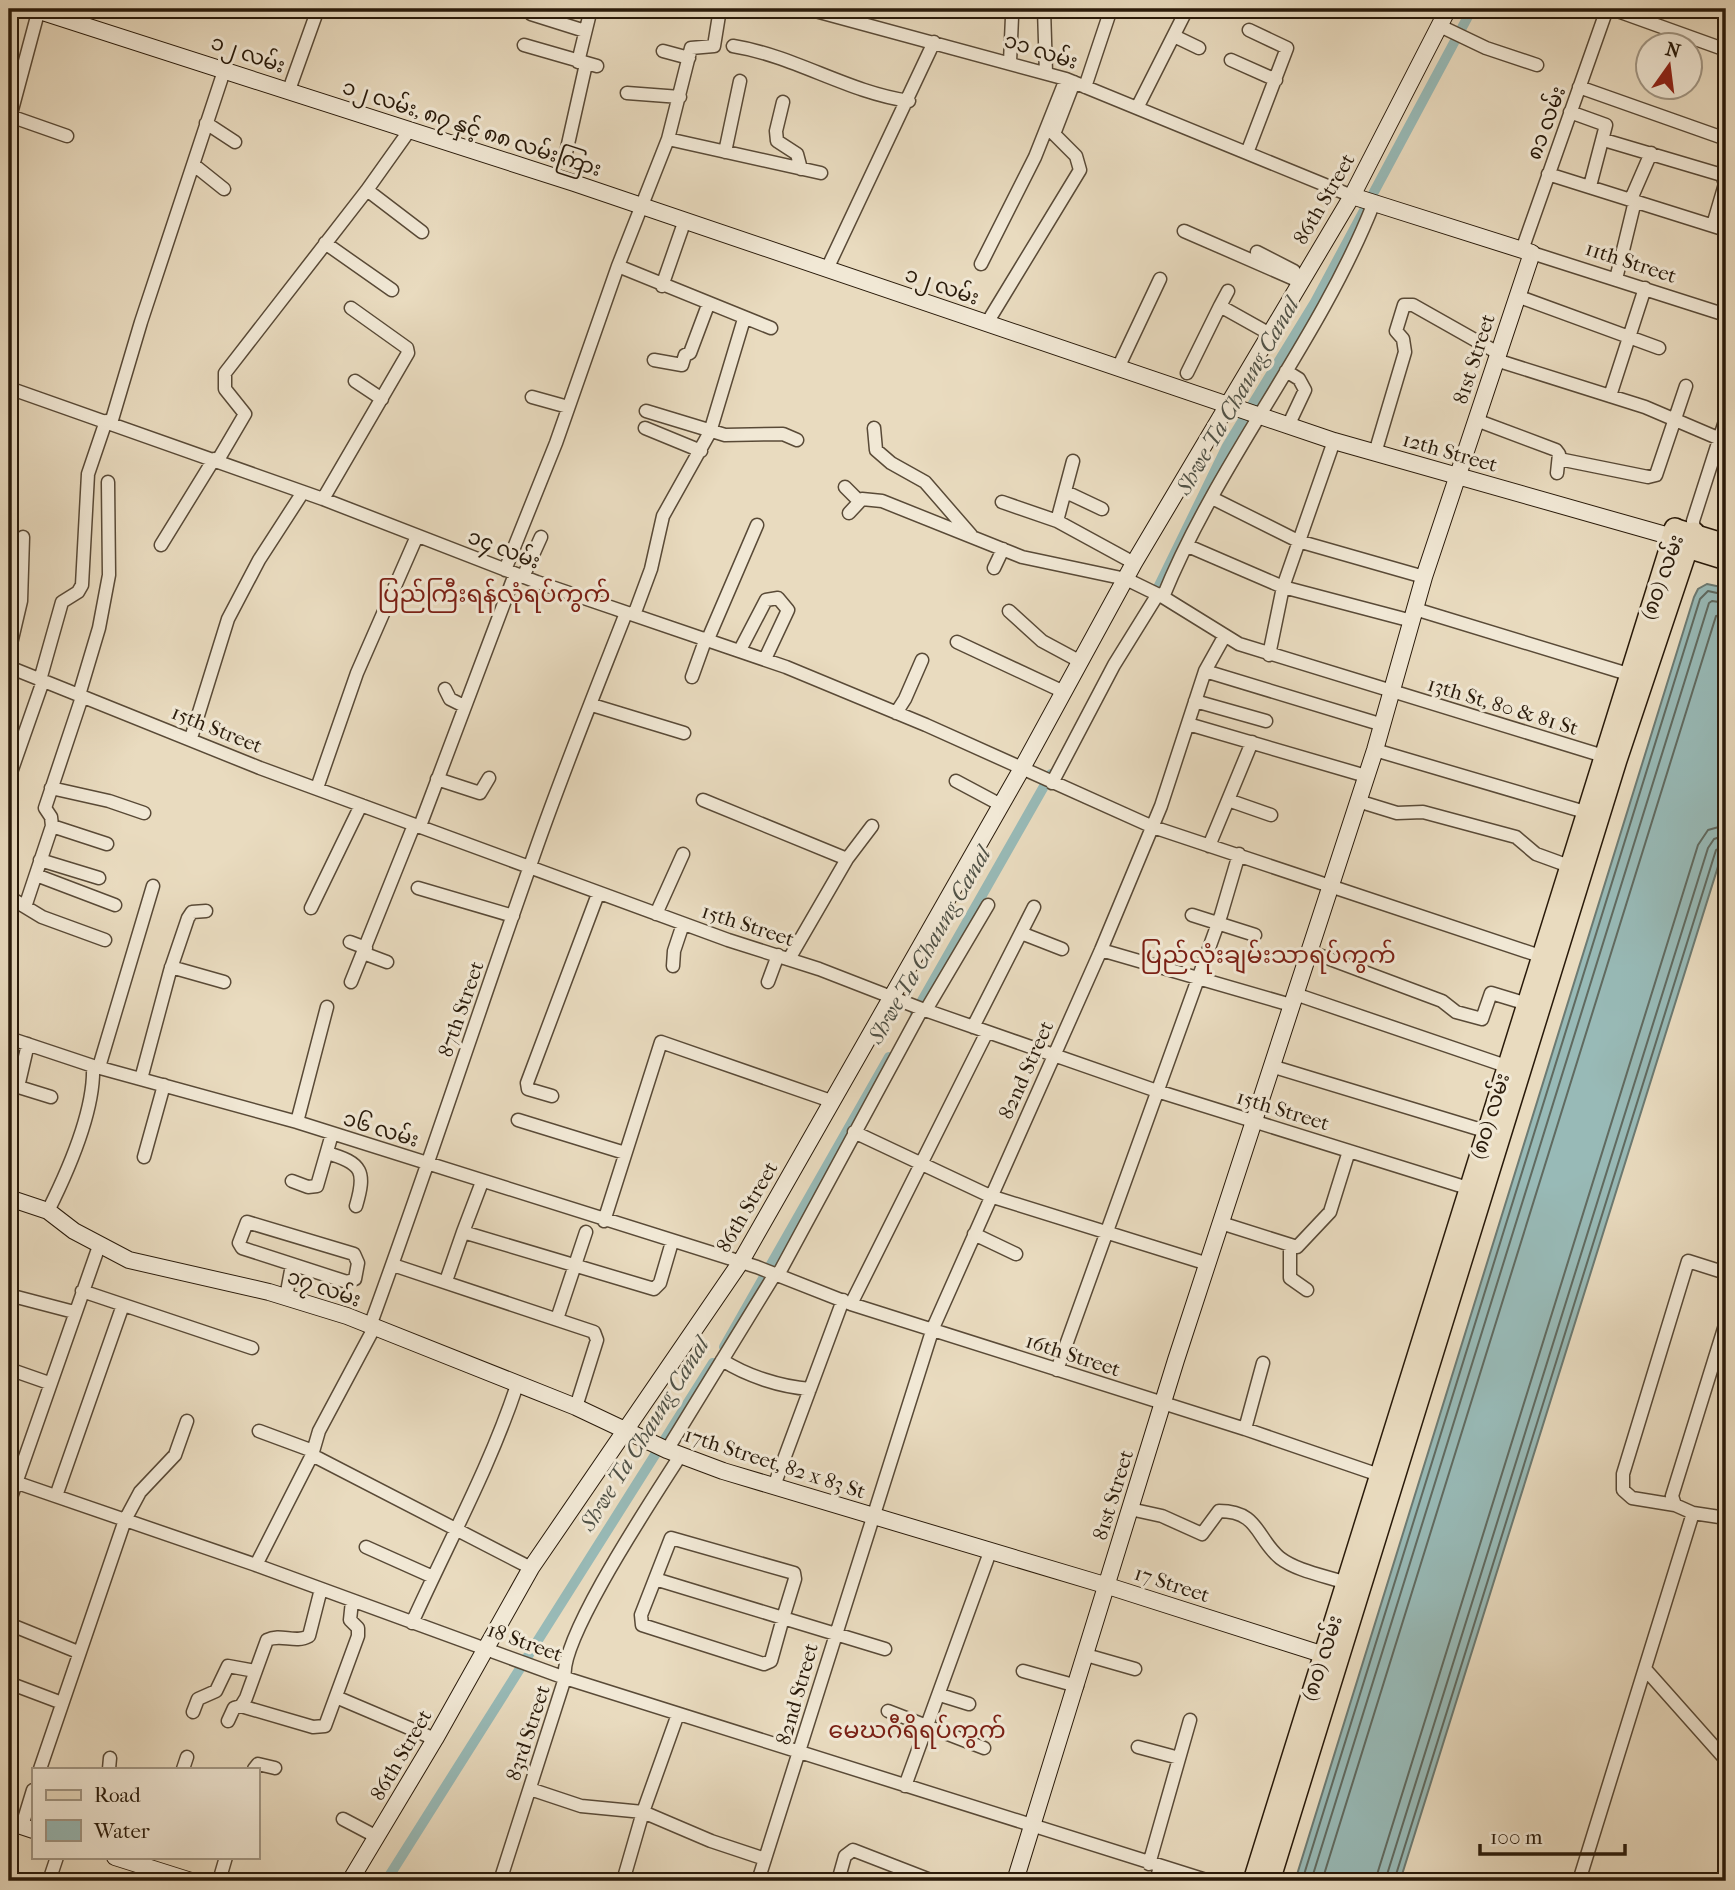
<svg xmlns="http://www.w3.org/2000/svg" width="1735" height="1890" font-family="'IM FELL French Canon','Noto Sans Myanmar',serif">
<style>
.water{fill:#98bab7;stroke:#6c7a72;stroke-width:2}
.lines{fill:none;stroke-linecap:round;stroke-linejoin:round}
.shore{stroke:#606a60;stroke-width:2}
.canal{stroke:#98bab7;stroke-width:10}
.street-casing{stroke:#594a37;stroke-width:15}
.secondary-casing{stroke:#291a0a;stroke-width:18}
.primary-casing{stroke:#291a0a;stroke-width:22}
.highway-casing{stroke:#291a0a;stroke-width:24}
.street{stroke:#f1e8d5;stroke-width:12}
.secondary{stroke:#f1e8d5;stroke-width:16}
.primary{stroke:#e9dbbf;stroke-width:19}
.highway{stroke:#e9dbbf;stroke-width:21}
.labels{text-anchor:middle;stroke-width:6;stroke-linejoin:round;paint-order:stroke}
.street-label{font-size:21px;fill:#291a0a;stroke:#f1e8d5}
.water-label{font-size:23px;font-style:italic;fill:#505247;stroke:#f1e8d5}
.quarter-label{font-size:24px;fill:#7a1f14;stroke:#f1e8d5}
</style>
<rect width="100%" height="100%" fill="#e9dbbf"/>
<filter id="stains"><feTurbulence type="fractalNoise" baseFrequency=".00286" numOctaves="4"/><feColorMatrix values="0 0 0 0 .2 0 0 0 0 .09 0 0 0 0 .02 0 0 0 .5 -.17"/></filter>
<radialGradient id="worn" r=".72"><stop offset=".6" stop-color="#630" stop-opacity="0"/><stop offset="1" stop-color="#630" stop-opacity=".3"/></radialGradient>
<path class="water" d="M1707,584L1726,588V841L1400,1881H1295L1694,597L1698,589Z"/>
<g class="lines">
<path class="shore" d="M1302,1881L1700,599L1708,591L1726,595
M1311,1881L1709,603L1712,601L1726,603
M1322,1881L1716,616L1726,614
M1375,1881L1698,845L1708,830L1726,825
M1385,1881L1708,848L1714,839L1726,835
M1394,1881L1716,850L1726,844"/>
<path class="canal" d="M1152,600L1227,446L1315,302L1472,9
M915,1013L1051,774
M724,1347L889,1057
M386,1881L713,1363"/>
<defs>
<path id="street" d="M808,9L1066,79L1352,196
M1044,9L1046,73
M1612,9L1726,50
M531,14L585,31
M1440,26L1486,48L1537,65
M1174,36L1199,48
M524,45L597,66
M733,46C795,56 847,92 909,101
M663,51L689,58
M1231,60L1276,80
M578,62L591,9
M1010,62L1012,17
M1085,87L1111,9
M1579,87L1726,139
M289,90L318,9
M627,93L680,97
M783,102L776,131L777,141L797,154L801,169
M1137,108L1187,9
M1570,112L1606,125L1590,186
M10,116L67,136
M9,121L39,9
M206,123L235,142
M668,139L821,173
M1604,140L1722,175L1725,184L1713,225
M725,152L740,81
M566,153L586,64
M1247,153L1287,48L1249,30
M194,165L224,189
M1548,174L1726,230
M367,190L422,232
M1631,199L1651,153
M1184,231L1301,282
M325,243L392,290
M1522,250L1607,9
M1257,252L1294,271
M1532,253L1726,315
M981,264L1035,157L1066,79
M618,266L771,328
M827,269L934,42
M1616,279L1635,201
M662,286L685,220
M1517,296L1659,348
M1220,306L1228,291
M987,323L1080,170L1076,156L1054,134L1074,82
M654,360L682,365L685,355L690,353L708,305
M1496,360L1645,407L1720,439
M1118,368L1160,279
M1286,371L1299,379L1305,390L1288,426
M1187,373L1220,306L1270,334
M355,381L382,399
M9,388L323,499L537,582L786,667L926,725L1153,827L1546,958
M1610,396L1645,288
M532,397L568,407
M646,411L725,435L783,434L797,440
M1476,420L1556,450L1559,454L1557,473
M111,423L141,322L225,68
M645,428L701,451
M874,428L876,450L891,463L925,482L971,535
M1375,453L1405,352L1403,339L1396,331L1404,305H1413L1498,353
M1559,459L1648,477L1656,475L1686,386
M218,460L245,414L225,389V373L367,190L409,131
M845,487L859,501
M1066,492L1102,509
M1212,498L1298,541L1424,577
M323,499L408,353L407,348L351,308
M1002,502L1057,521L1134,563
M849,513L862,499L882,501L1022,557L1126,579L1163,597L1239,644L1610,758
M1057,521L1073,461
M1694,533L1693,521L1726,418
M161,545L214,459
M1188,546L1283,587L1412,621
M994,568L1003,549
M505,570L556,443L618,266L668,139L691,48L714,46L720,9
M523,577L541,537
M1163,597C1219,459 1318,343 1373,205
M1415,609L1628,674
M1009,611L1042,641L1081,662
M634,615L651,569L663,516L710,432L744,319
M708,639L757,525
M957,642L1064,692
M740,650L766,600L778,598L788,610L765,659
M9,652L21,601L23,537
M1269,655L1283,587L1334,441
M9,667L260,768L728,940L819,969L922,1009L1157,1091L1474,1190
M1205,671L1383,725
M692,677L706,638
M40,680L62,602L78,592L82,585L88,474L106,421
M445,689L450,699L464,706
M79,695L99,628L109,575L108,482
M1195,701L1266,721
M592,705L684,733
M896,713L905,699L922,660
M1188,724L1366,776
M191,738L228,619L259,560L303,492
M1375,750L1585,812
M9,778L43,681
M437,779L480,793L489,778
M956,781L1001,805
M1052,783L1114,665L1158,594
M51,788L109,801L144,813
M317,788L357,673L417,536
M703,800L847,859
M1228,800L1271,815
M1358,801L1397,813L1423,812L1516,837L1536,854L1569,866
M52,826L107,844
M420,826L515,574
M1209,846L1252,742
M40,860L99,878
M36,875L115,905
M418,888L513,916
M9,897L42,917L105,940
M26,904L52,826L51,817L45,808L82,697
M311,908L361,805
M656,914L683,854
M1192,915L1255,935
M1021,933L1062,949
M350,942L366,948
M1101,950L1291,1005
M1311,952L1442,1001L1456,1012L1482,1019L1491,993L1524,1003
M363,953L387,962
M789,959L847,859L872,826
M673,966L674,951L683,924
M171,967L224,982
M351,982L414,825
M768,982L778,955
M1295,994L1506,1066
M926,1010L988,905
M973,1027L1034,907
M9,1038L93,1066L297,1122L757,1267L851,1304L1245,1429L1385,1477
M1271,1066L1485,1131
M99,1067L153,886
M141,1079L170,971L188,918L192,912L206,911
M9,1084L51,1097
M18,1087L28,1044
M552,1096L528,1089L527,1083L598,894
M518,1120L625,1153
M297,1122L327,1007
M854,1132L990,1196L1208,1264
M327,1153C363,1163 366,1172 356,1206
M144,1157L164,1085
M292,1181L308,1187L317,1186L332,1134
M48,1211C68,1171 95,1110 93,1066
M604,1221L661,1042L831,1101
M247,1222L354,1254L358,1263L355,1279L347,1282L242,1248L239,1243Z
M1221,1223L1297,1247L1330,1212L1349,1151
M463,1232L482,1182
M974,1234L1016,1254
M1290,1246V1278L1307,1290
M393,1265L594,1332L597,1340L576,1407
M778,1275L922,1009
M446,1281L463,1232L654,1289L660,1283L672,1242
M82,1291L252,1348
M9,1295L74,1312
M286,1297L292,1265
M851,1304L987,1032
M557,1319L586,1232
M1726,1322L1672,1496L1675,1505L1693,1513L1726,1518
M370,1326C426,1173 476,1019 530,866C559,781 593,697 626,613
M722,1360C747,1376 781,1387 810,1389
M9,1369L49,1383
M1057,1370L1221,915L1239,854
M1245,1429L1263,1363
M259,1431L313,1451
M667,1450L775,1274
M312,1455L531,1568
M9,1480L256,1565L565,1678L1209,1881
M774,1486L843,1300
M56,1496L123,1305
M9,1503L99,1246
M1675,1505L1632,1498L1623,1490V1474L1688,1261L1726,1273
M1130,1509L1162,1516L1202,1534L1219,1511C1259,1511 1256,1538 1280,1558C1297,1571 1326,1576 1346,1583
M366,1547L433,1577
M256,1565L312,1455L319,1431L374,1328
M655,1579L783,1618L795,1579L794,1573L671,1538L641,1615L642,1625L764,1664L771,1661L783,1618L885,1649
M412,1623C448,1543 490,1467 517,1385
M9,1624L78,1652
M1086,1655L1135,1669
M1646,1670L1726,1760
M1023,1671L1077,1686
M9,1683L62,1703
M940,1695L969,1704
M336,1697L435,1739
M241,1706L313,1727L325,1726L358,1636V1628L350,1620L352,1601
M888,1711L984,1748
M193,1712L198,1699L216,1691L228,1666L255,1671
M228,1721L234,1708L241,1706L246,1698L267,1640C281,1633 295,1644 309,1636L321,1589
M1138,1747L1179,1758
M40,1769L125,1520L140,1492L175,1455L187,1421
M109,1769L110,1758
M183,1769L187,1757
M254,1769L258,1764L275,1768
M905,1786L990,1552
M530,1789L581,1806L643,1812L711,1841L765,1859
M343,1819L377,1837
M22,1826L33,1790
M1149,1864L1190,1720
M49,1881L57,1857
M219,1881L226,1857
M500,1881L565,1678C558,1640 656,1494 680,1456
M623,1881L643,1812L678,1714
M758,1881L933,1328L1101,950L1161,806L1205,671L1224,637
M838,1881L845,1856L853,1850L933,1881
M1156,1881L1160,1867
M1579,1881L1693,1513"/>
<path id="secondary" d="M33,9L574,183L1334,441L1662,534L1671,543
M9,1198L48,1211L74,1231L129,1260L269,1292L347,1316L576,1407L667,1450L723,1471L1108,1586L1334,1658
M9,1822L33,1830
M115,1857L191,1881
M350,1881L435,1739L531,1568L740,1263L1021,770L1134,563L1352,196L1448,9
M1015,1881L1176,1360L1375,750L1424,577L1532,253L1352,196"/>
<path id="primary" d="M1680,530L1726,544
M1253,1881L1671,543L1726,560
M1270,1881L1617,760L1688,548"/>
<path id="highway" d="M1671,543L1675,529
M1688,548L1694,533"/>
</defs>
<use href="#street" class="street-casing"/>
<use href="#secondary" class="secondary-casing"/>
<use href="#primary" class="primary-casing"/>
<use href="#highway" class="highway-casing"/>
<use href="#street" class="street"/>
<use href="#secondary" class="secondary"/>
<use href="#primary" class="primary"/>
<use href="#highway" class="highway"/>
</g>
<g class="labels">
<g class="street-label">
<text transform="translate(1041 51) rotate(18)" y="7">၁၁ လမ်း</text>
<text transform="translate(248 54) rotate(19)" y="7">၁၂ လမ်း</text>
<text transform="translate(1546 123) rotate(-70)" y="7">၈၁ လမ်း</text>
<text transform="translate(472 128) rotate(18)" y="7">၁၂ လမ်း, ၈၇ နှင့် ၈၈ လမ်းကြား</text>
<text transform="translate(1324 199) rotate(-60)" y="7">86th Street</text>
<text transform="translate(1631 262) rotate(18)" y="7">11th Street</text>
<text transform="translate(942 286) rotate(19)" y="7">၁၂ လမ်း</text>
<text transform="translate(1474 359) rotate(-72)" y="7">81st Street</text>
<text transform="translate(1450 452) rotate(16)" y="7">12th Street</text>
<text transform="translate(504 549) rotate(21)" y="7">၁၄ လမ်း</text>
<text transform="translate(1662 577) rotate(-70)" y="7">(၈၀) လမ်း</text>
<text transform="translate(1503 706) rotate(17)" y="7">13th St, 80 &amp; 81 St</text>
<text transform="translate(217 729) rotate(22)" y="7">15th Street</text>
<text transform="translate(748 925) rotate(18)" y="7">15th Street</text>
<text transform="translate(461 1009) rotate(-71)" y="7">87th Street</text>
<text transform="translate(1026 1070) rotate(-66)" y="7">82nd Street</text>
<text transform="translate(1283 1110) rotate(17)" y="7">15th Street</text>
<text transform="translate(1490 1116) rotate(-73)" y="7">(၈၀) လမ်း</text>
<text transform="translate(381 1129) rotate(17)" y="7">၁၆ လမ်း</text>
<text transform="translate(747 1207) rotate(-60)" y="7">86th Street</text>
<text transform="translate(324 1288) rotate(19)" y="7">၁၇ လမ်း</text>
<text transform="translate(1073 1355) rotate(18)" y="7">16th Street</text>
<text transform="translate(775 1463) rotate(18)" y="7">17th Street, 82 x 83 St</text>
<text transform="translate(1113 1495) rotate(-73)" y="7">81st Street</text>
<text transform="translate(1172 1584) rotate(18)" y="7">17 Street</text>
<text transform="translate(525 1642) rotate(20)" y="7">18 Street</text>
<text transform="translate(1322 1658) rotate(-72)" y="7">(၈၀) လမ်း</text>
<text transform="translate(797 1694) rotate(-74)" y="7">82nd Street</text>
<text transform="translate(528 1733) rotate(-72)" y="7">83rd Street</text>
<text transform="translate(401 1755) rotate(-60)" y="7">86th Street</text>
</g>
<g class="water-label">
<text transform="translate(1237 396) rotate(-60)" y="8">Shwe Ta Chaung Canal</text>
<text transform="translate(929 945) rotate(-60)" y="8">Shwe Ta Chaung Canal</text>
<text transform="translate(644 1434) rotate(-58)" y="8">Shwe Ta Chaung Canal</text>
</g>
<g class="quarter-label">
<text x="494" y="602">ပြည်ကြီးရန်လုံရပ်ကွက်</text>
<text x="1268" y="963">ပြည်လုံးချမ်းသာရပ်ကွက်</text>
<text x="917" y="1738">မေဃဂီရိရပ်ကွက်</text>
</g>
</g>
<rect width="1735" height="1890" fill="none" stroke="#e9dbbf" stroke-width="35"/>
<rect x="10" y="10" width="1714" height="1869" fill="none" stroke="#291a0a" stroke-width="3.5"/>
<rect x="18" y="18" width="1700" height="1855" fill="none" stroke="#291a0a" stroke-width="2"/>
<rect x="32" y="1768" width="228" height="91" fill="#f1e8d5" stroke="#a19684" stroke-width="2"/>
<rect x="46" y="1790" width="35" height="10" fill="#e9dbbf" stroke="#a19684" stroke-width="2"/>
<text x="94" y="1802" font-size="21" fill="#291a0a">Road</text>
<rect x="46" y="1820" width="35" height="21" fill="#98bab7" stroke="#a19684" stroke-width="2"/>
<text x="94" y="1838" font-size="21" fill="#291a0a">Water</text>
<g transform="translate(1669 66) rotate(14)"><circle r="33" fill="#f1e8d5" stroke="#a19684" stroke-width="2"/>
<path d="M0-5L12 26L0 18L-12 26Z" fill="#8f2418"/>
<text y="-10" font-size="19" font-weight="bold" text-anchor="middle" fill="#291a0a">N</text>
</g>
<path d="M1480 1844v10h145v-10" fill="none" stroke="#291a0a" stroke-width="3.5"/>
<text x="1490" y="1844" font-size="21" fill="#291a0a" stroke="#f1e8d5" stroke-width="5" paint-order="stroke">100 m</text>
<rect width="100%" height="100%" filter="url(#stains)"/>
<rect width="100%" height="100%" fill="url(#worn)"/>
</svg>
